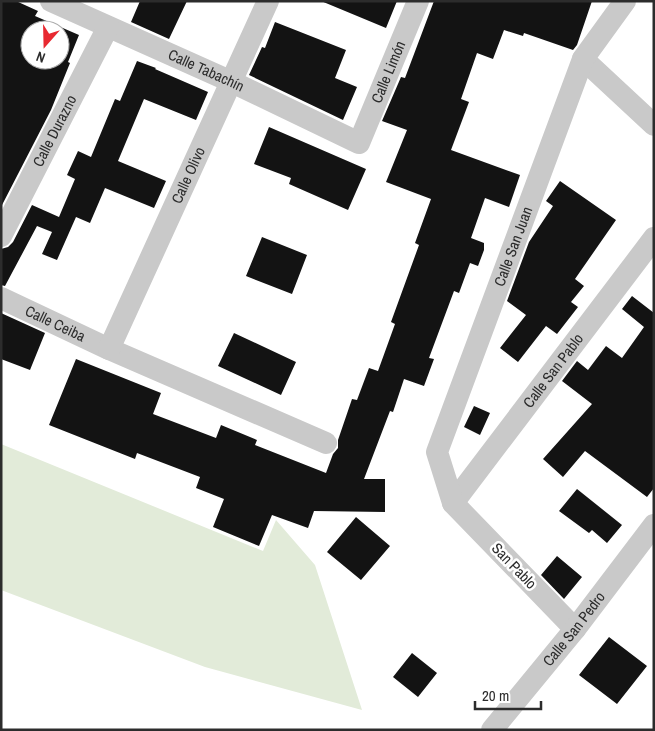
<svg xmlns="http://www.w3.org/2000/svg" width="655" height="731" font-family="'Archivo Narrow',sans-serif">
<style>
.green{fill:#e2ebd9}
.building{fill:#131313;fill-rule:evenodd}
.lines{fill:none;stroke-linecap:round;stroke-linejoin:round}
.minor{stroke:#c9c9c9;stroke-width:22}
.labels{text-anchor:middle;stroke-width:5;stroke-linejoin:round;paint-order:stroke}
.street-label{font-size:15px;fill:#2c2c2c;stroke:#fff}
</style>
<rect width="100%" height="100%" fill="#fff"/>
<path class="green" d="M1,444L263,551L276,520L315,565L362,710L205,667L1,590Z"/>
<path class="building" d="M1,1H16L38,11L35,16L79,35L68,62L70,63L51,110L1,207ZM30,30H60V60H30Z
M140,1H187L169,39L131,22Z
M321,1H397L386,28Z
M434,1H592L577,45L573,50L524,33L523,36L504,30L493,59L477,53L461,99L469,102L451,150L520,175L509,207L485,198L471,238L484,243V250L478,266L470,263L459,293L454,291L429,358L434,359L424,386L404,379L393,412L390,411L364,479H385V512L314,511L308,528L272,515L259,546L213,527L224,499L196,488L200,477L137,453L135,459L49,425L76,359L161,393L153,414L216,438L221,425L257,440L255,445L326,473L333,454L338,448V440L352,399L357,400L369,368L378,371L395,324L391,322L419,245L415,243L431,199L386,182L407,130L382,121L401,77L405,78Z
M275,22L346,50L335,78L357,87L343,120L249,75L262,47L265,48Z
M137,61L156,68L155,69L208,92L196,120L144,99L118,161L166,181L154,208L105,188L90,223L76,217L57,260L42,254L52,232L37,226L5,286L1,285V249L8,247L13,242L32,205L59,217L75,179L67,175L78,151L91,157L115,99L120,101Z
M269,127L366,169L348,210L289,184L291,178L254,164Z
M560,181L616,220L575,279L584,286L571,302L578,307L557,334L546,326L518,362L500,348L526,315L507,301L529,242L553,206L546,201Z
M262,237L307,255L292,294L246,276Z
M632,296L654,313V488L647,497L585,451L563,477L543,459L592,404L562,381L577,361L588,370L606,346L622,358L644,327L622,309Z
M1,313L45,333L30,370L1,359Z
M234,333L296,362L281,395L218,366Z
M474,406L490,413L480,435L464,427Z
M577,489L622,525L607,543L592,530L589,533L559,511Z
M356,517L390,546L361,580L327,552Z
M557,556L582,577L564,599L541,575Z
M609,637L647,666L617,704L579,675Z
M412,653L437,673L418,697L393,677Z"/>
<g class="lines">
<g class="minor">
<path id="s1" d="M51,1L232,82L359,143L418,1"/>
<path d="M583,59L654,125"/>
<path id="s2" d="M1,236L108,27"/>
<path id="s3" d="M1,298L109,349L326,443"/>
<path id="s4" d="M109,349L268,1"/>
<path id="s5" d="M453,503L654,238"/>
<path id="s6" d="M575,629L453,503L437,452L583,59L625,1"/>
<path id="s7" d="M492,730L575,629L654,525"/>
</g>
</g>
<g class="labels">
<g class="street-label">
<text dy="5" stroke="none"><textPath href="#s1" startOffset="170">Calle Tabachín</textPath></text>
<text dy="5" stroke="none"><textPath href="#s1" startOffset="416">Calle Limón</textPath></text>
<text dy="5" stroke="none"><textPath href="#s2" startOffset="118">Calle Durazno</textPath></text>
<text dy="5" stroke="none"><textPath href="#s4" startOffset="191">Calle Olivo</textPath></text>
<text dy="5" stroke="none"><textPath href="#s6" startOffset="448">Calle San Juan</textPath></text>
<text dy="5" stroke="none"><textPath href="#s3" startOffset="60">Calle Ceiba</textPath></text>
<text dy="5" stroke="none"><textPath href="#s5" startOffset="166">Calle San Pablo</textPath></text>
<text transform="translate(514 566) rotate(46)" y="5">San Pablo</text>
<text dy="5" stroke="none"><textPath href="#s7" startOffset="130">Calle San Pedro</textPath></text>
</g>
</g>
<rect width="655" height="731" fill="none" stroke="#2c2c2c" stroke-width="5"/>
<g transform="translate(45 45) rotate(200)"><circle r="24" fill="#ffffff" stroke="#ababab"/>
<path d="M0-4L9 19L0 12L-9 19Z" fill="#e82931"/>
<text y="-8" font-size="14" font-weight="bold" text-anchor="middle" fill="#2c2c2c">N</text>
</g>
<path d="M475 701v8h66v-8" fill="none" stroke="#2c2c2c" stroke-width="2.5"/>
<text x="482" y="701" font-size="15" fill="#2c2c2c" stroke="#ffffff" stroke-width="4" paint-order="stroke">20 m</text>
</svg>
